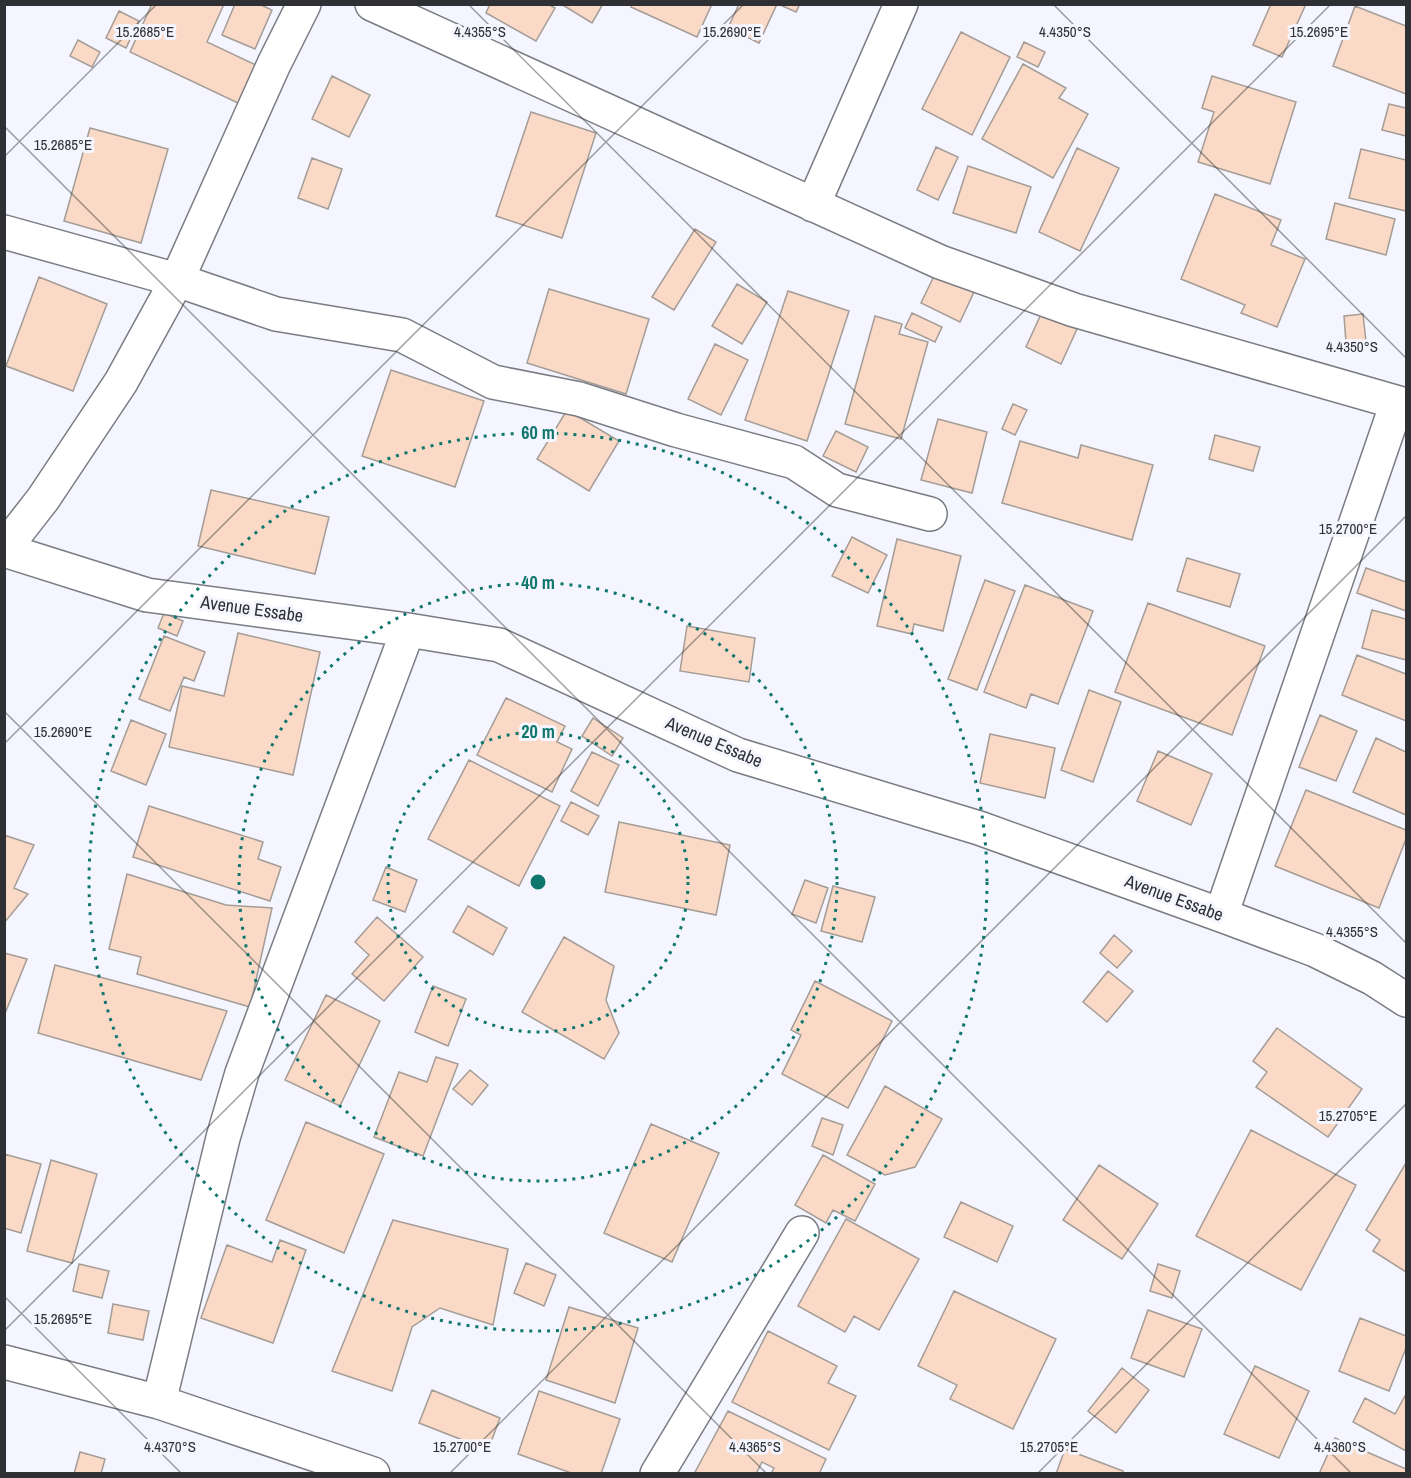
<svg xmlns="http://www.w3.org/2000/svg" width="1411" height="1478" font-family="'Archivo Narrow',sans-serif">
<style>
.building{fill:#fadac6;stroke:#a49c97;stroke-width:1.5}
.lines{fill:none;stroke-linecap:round;stroke-linejoin:round}
.minor-casing{stroke:#7a7c84;stroke-width:36}
.minor{stroke:#fff;stroke-width:33}
.ticks{fill:none;stroke:#2f3033;stroke-width:1.5;stroke-opacity:0.45}
.ring{fill:none;stroke:#0f766e;stroke-width:3;stroke-dasharray:3 6}
.labels{text-anchor:middle;stroke-width:6;stroke-linejoin:round;paint-order:stroke}
.street-label{font-size:18px;fill:#2f3033;stroke:#f4f5fe}
.ticks-label{font-size:15px;text-anchor:middle;fill:#2f3033;stroke:#f4f5fe;stroke-width:6;stroke-linejoin:round;paint-order:stroke}
.centre{fill:#0f766e;stroke:#f4f5fe;stroke-width:3}
.ring-label{font-size:18px;text-anchor:middle;font-weight:bold;fill:#0f766e;stroke:#f4f5fe;stroke-width:6;stroke-linejoin:round;paint-order:stroke}
</style>
<rect width="100%" height="100%" fill="#f4f5fe"/>
<path class="building" d="M152,4H224L207,42L256,65L238,103L130,52Z
M235,4H259L272,10L255,49L222,35Z
M490,4H548L555,8L536,41L486,13Z
M561,4H603L592,23Z
M632,4H712L697,37L631,7Z
M739,4H777L759,43L728,28Z
M778,4H800L796,12Z
M1271,4H1306L1282,57L1253,45Z
M1355,6L1406,26V94L1333,66Z
M119,11L139,21L126,48L106,38Z
M961,32L1010,57L972,135L922,109Z
M78,40L100,52L92,67L70,56Z
M1024,42L1045,52L1038,67L1017,57Z
M1023,64L1066,88L1059,98L1088,114L1053,178L982,139Z
M332,76L370,95L349,137L312,119Z
M1212,76L1296,102L1270,184L1198,162L1214,112L1202,108Z
M1389,104L1406,108V136L1382,130Z
M531,112L596,133L562,238L496,216Z
M90,128L168,149L141,243L64,221Z
M936,147L958,157L938,200L917,190Z
M1077,148L1119,168L1080,251L1039,232Z
M1361,149L1406,160V211L1349,198Z
M312,158L342,169L328,209L298,198Z
M968,166L1031,187L1016,233L953,213Z
M1215,194L1281,220L1271,245L1305,259L1277,327L1241,313L1245,305L1181,279Z
M1335,203L1395,219L1386,255L1326,239Z
M695,229L716,242L674,310L652,297Z
M935,274L974,292L960,322L921,303Z
M39,277L107,304L73,391L6,366Z
M737,284L767,302L742,344L712,326Z
M549,289L649,319L626,394L527,363Z
M788,291L849,311L807,441L745,420Z
M1042,312L1077,329L1061,364L1026,347Z
M912,313L942,327L935,342L905,328Z
M1363,314L1366,342L1346,343L1344,316Z
M875,316L902,324L899,334L928,342L901,439L845,424Z
M715,344L748,360L721,415L688,399Z
M391,370L484,401L455,487L362,456Z
M1013,404L1027,410L1015,435L1002,429Z
M567,410L619,441L589,491L537,459Z
M938,419L987,432L972,493L921,480Z
M836,431L868,447L856,472L823,456Z
M1215,435L1260,447L1253,471L1209,459Z
M1020,441L1078,458L1081,445L1153,465L1132,540L1002,503Z
M211,490L329,517L315,574L198,546Z
M852,537L887,555L868,593L832,576Z
M897,539L961,556L943,631L914,624L912,634L877,626Z
M1187,558L1240,574L1230,607L1177,591Z
M1366,568L1406,582V611L1357,593Z
M985,580L1015,591L977,690L948,679Z
M1025,585L1093,611L1058,704L1031,694L1026,708L984,692Z
M1148,603L1265,646L1232,735L1115,692Z
M1372,610L1406,619V660L1362,648Z
M164,613L183,621L177,636L158,628Z
M687,626L755,638L749,682L680,671Z
M238,633L320,652L293,775L169,747L182,686L224,696Z
M164,636L205,652L194,681L184,677L170,711L139,699Z
M1357,655L1406,674V721L1342,695Z
M1089,690L1121,702L1093,782L1061,770Z
M506,698L565,726L557,742L572,749L552,792L477,755Z
M1320,715L1357,731L1336,781L1299,767Z
M593,718L623,738L612,756L582,736Z
M131,720L166,734L146,785L111,771Z
M990,734L1055,748L1045,798L980,783Z
M1376,738L1406,752V815L1353,792Z
M1158,751L1212,774L1191,825L1137,801Z
M592,752L619,765L598,806L571,791Z
M469,760L560,806L519,886L428,839Z
M1306,790L1406,830V839L1379,908L1275,866Z
M571,802L599,816L588,835L561,821Z
M149,806L263,842L258,859L281,867L270,901L133,857Z
M619,822L730,845L716,915L605,892Z
M4,835L34,845L14,888L28,894L4,923Z
M386,867L417,880L405,912L373,900Z
M127,874L226,905L272,908L250,1007L137,974L141,957L109,949Z
M805,880L828,888L816,923L792,914Z
M833,886L875,897L862,942L821,931Z
M468,906L507,928L493,955L453,932Z
M377,917L423,957L384,1001L352,974L369,955L355,942Z
M1114,935L1132,951L1117,968L1100,953Z
M564,937L614,966L606,1000L619,1033L604,1059L522,1012Z
M4,953L27,959L4,1016Z
M55,965L227,1011L201,1080L38,1033Z
M1108,971L1133,991L1107,1022L1083,1002Z
M815,981L892,1021L848,1108L782,1074L801,1035L791,1030Z
M433,986L466,999L448,1046L415,1032Z
M326,995L380,1021L340,1106L285,1080Z
M1277,1028L1362,1089L1328,1137L1256,1087L1267,1072L1253,1061Z
M436,1057L458,1064L423,1156L374,1137L399,1072L427,1082Z
M470,1070L488,1085L472,1105L453,1089Z
M885,1086L942,1119L915,1167L885,1175L847,1155Z
M822,1118L843,1125L833,1155L812,1146Z
M306,1122L384,1154L344,1253L266,1220Z
M651,1124L719,1153L672,1262L604,1233Z
M1251,1130L1356,1185L1301,1290L1196,1236Z
M4,1154L41,1164L21,1233L4,1228Z
M823,1155L875,1184L855,1221L833,1210L826,1223L795,1205Z
M51,1160L97,1174L72,1263L27,1251Z
M1406,1163V1272L1373,1251L1380,1240L1366,1230Z
M1099,1165L1158,1204L1122,1259L1063,1220Z
M961,1202L1013,1226L997,1262L944,1237Z
M846,1219L919,1259L879,1330L854,1316L845,1332L798,1306Z
M393,1220L508,1249L493,1325L440,1308L412,1327L392,1391L332,1371Z
M280,1240L306,1250L273,1343L201,1318L227,1245L272,1262Z
M526,1263L556,1275L544,1306L514,1293Z
M79,1264L109,1271L102,1298L73,1291Z
M1158,1264L1180,1271L1172,1298L1150,1291Z
M954,1291L1056,1339L1013,1429L950,1399L957,1385L918,1366Z
M113,1304L149,1311L143,1340L108,1333Z
M569,1307L638,1328L615,1403L546,1380Z
M1148,1310L1202,1329L1184,1377L1131,1358Z
M1360,1318L1406,1336V1348L1389,1391L1339,1371Z
M768,1331L837,1366L828,1383L856,1396L829,1450L732,1402Z
M1255,1366L1309,1391L1279,1458L1224,1434Z
M1122,1368L1149,1390L1116,1433L1088,1411Z
M432,1390L500,1418L488,1450L419,1423Z
M539,1391L620,1419L601,1474H574L518,1454Z
M1406,1394V1451L1353,1422L1365,1398L1395,1414Z
M728,1411L826,1459L819,1474H771L774,1468L762,1462L756,1474H694Z
M1335,1438L1406,1469V1474H1319Z
M1065,1449L1123,1471V1474H1056Z
M80,1452L105,1459L101,1474H74Z"/>
<g class="lines">
<defs>
<path id="minor" d="M372,4L940,262L1074,310L1406,405
M813,205L901,4
M4,232L177,280L276,314L402,335L493,382L579,399L676,430L794,462L837,490L930,514
M4,549L43,499L121,382L177,280L274,64L304,4
M4,550L147,595L408,630L499,645L738,755L979,828L1221,915L1315,950L1372,978L1406,1000
M1221,915L1397,403
M4,1362L159,1402L373,1474
M159,1402L223,1138L242,1073L408,630
M657,1474L802,1233"/>
</defs>
<use href="#minor" class="minor-casing"/>
<use href="#minor" class="minor"/>
</g>
<path class="ticks" d="M468,4L1406,943M1053,4L1406,358M4,126L1352,1474M4,157L157,4M4,711L767,1474M4,744L744,4M4,1296L182,1474M4,1331L1331,4M449,1474L1406,516M1037,1474L1406,1104"/>
<g class="ring">
<circle cx="538" cy="882" r="150"/>
<circle cx="538" cy="882" r="299"/>
<circle cx="538" cy="882" r="449"/>
</g>
<g class="labels">
<g class="street-label">
<text transform="translate(252 609) rotate(8)" y="6">Avenue Essabe</text>
<text transform="translate(714 742) rotate(23)" y="6">Avenue Essabe</text>
<text transform="translate(1174 898) rotate(20)" y="6">Avenue Essabe</text>
</g>
</g>
<g class="ticks-label">
<text x="145" y="37">15.2685°E</text>
<text x="480" y="37">4.4355°S</text>
<text x="732" y="37">15.2690°E</text>
<text x="1065" y="37">4.4350°S</text>
<text x="1319" y="37">15.2695°E</text>
<text x="63" y="150">15.2685°E</text>
<text x="1352" y="352">4.4350°S</text>
<text x="1348" y="534">15.2700°E</text>
<text x="63" y="737">15.2690°E</text>
<text x="1352" y="937">4.4355°S</text>
<text x="1348" y="1121">15.2705°E</text>
<text x="63" y="1324">15.2695°E</text>
<text x="170" y="1452">4.4370°S</text>
<text x="462" y="1452">15.2700°E</text>
<text x="755" y="1452">4.4365°S</text>
<text x="1049" y="1452">15.2705°E</text>
<text x="1340" y="1452">4.4360°S</text>
</g>
<circle cx="538" cy="882" r="9" class="centre"/>
<g class="ring-label">
<text x="538" y="439">60 m</text>
<text x="538" y="589">40 m</text>
<text x="538" y="738">20 m</text>
</g>
<rect width="1411" height="1478" fill="none" stroke="#2f3033" stroke-width="12"/>
</svg>
